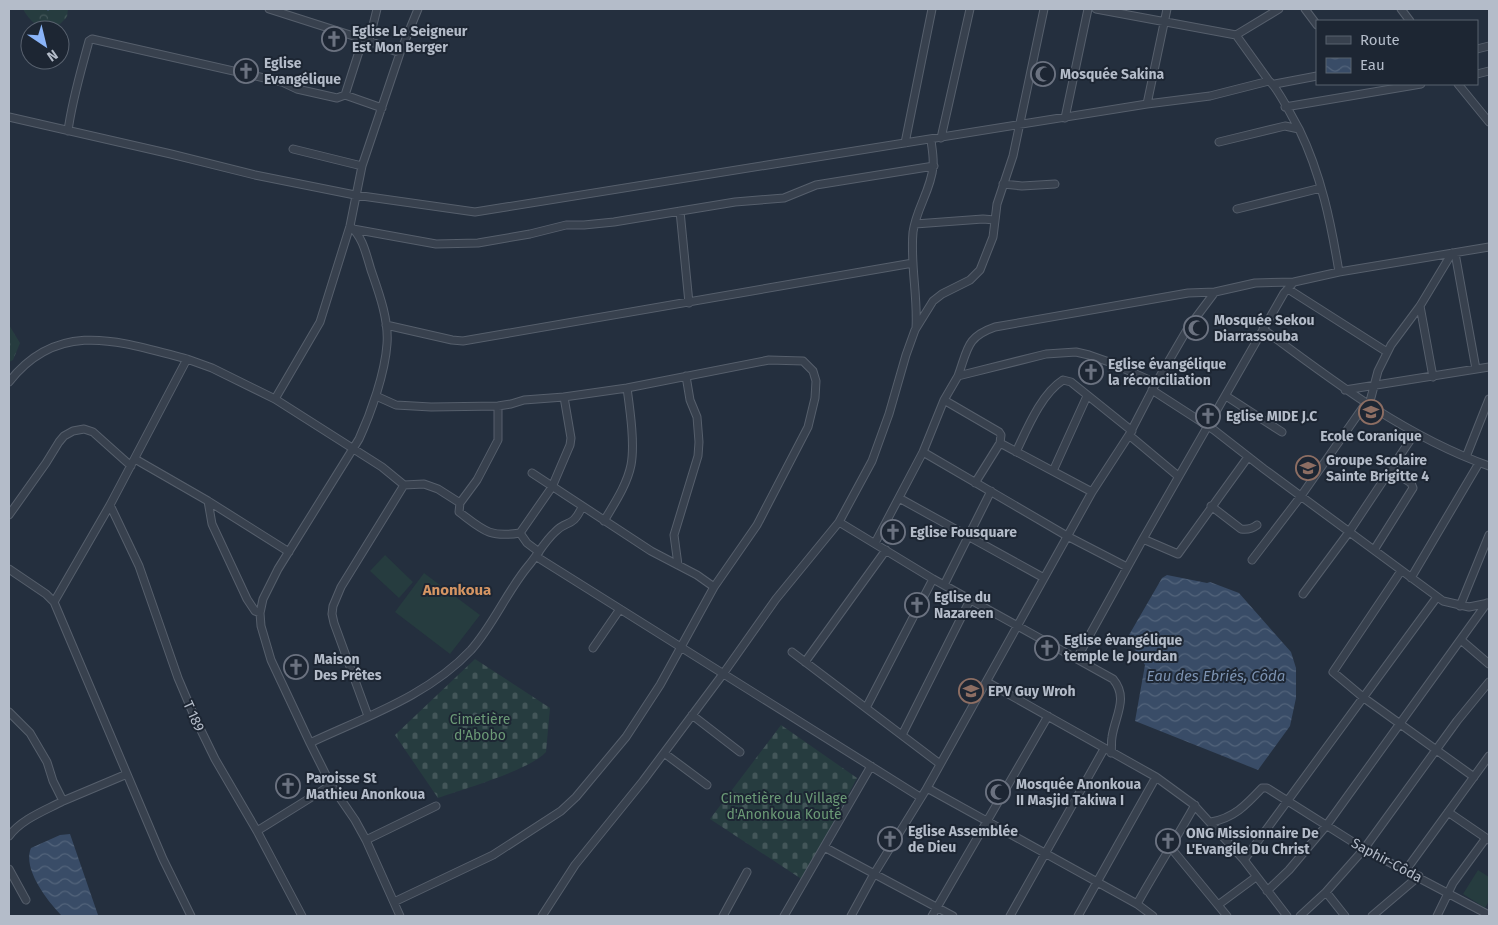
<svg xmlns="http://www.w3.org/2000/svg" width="1498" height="925" font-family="'Fira Sans',sans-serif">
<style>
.forest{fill:url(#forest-crowns)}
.cemetery{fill:url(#cemetery-stones)}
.pitch{fill:#263c3f}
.water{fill:url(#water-waves)}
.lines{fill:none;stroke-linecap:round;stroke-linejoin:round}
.stream{stroke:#394c67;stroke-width:2}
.minor-casing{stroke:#565f6c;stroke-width:9}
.minor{stroke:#38414e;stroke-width:7}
.labels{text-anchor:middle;stroke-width:4;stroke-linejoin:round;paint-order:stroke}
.poi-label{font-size:14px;font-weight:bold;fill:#b4bcc9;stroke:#1d2633;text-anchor:start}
.street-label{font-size:14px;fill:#b4bcc9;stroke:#1d2633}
.park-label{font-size:14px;fill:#6b9a76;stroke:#1d2633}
.neighbourhood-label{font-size:15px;font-weight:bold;fill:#d59563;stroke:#1d2633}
.water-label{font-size:15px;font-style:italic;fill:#7c92b1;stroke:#1d2633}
</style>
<defs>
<pattern id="forest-crowns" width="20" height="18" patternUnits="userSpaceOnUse" patternTransform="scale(1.25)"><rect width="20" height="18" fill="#263c3f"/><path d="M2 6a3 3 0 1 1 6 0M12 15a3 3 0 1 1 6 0" fill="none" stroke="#435659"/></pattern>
<pattern id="cemetery-stones" width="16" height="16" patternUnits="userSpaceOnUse" patternTransform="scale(1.25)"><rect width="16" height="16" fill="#263c3f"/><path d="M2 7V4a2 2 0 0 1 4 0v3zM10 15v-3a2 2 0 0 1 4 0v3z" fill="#435659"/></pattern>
<pattern id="water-waves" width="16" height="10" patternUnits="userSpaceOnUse" patternTransform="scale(1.25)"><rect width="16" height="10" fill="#394c67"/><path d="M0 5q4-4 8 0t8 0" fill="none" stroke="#53647b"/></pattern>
</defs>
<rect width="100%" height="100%" fill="#242f3e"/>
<path class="forest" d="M23,9H68L67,17L54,30C40,30 29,21 23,9Z
M9,325L20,343L13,360L9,362Z"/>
<path class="cemetery" d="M475,659L550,708L546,752C530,770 463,789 438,798L395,735Z
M781,725L857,778L803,880L710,819Z"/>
<path class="pitch" d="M385,555L413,582L399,598L370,571Z
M424,573L480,615L450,654L395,612Z
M1478,870L1489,877V901L1485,908L1463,894Z"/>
<path class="water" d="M1167,575L1207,583L1210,582L1239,593L1291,652L1296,668V698L1290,726L1258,770L1135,721L1145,665L1128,639L1129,635L1162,578Z
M70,834L98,915L96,916H62C48,902 22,869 31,848L60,835Z"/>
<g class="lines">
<path class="stream" d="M48,9V10"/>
<defs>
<path id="minor" d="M269,9L369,41L400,53
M1096,9L1236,35L1269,81C1277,86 1293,119 1299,129
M1305,9L1317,25
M1401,9L1410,21
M1236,35L1279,9
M369,41L377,9
M1477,49L1489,46
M1477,74L1489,71
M1275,84L1317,76
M1458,84L1489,122
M345,95L363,39
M1147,104L1167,9
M1285,107L1421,84
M9,117L171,154L255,175L355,195L475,212L1147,104L1210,96L1269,81
M1065,118L1088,9
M68,131C72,100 81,71 89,41L92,39L282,82L297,89L337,98L345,95L382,108
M941,138L970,9
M1219,142L1285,126L1299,129C1321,174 1331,223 1339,272L1294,282L1284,293L1143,539L1178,554L1248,457
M905,143L932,9
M293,149L362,166
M1003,184L1022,186L1055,184
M1237,209L1321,188
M680,211L689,303
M915,224L983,219L995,220
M350,226C363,237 366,254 371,270C379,293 389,320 387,344C385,373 371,413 359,439L278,569L263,599L260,613L261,626L271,660L310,743L331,785L355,820L366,840L400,916
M353,229L436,244L478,243L530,234L566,225H584L614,222L735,202L784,198L816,185L934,166
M1455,253L1476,369
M1339,272L1489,247
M1288,289L1387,352
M1420,306L1433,377
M386,325L452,340L463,341L913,263
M916,328C918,296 910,264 913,232C916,209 931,190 933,167C934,158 932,149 931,140
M1263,329C1334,382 1405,436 1489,466
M958,376C968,349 966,337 995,327L1188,293L1215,292
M9,382C59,318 121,342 187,359
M1152,390L1214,430L1264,469L1443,601L1469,607L1489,603
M1345,390L1489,367
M376,396L396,405L431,407L498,406L511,404L524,400L564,397
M1226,396L1282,432
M275,399L320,322L350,226L362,166L400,53L418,9
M944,400L999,432L1001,435L1000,443L1092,492
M1369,405L1378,371L1391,345L1420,306L1452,253
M498,406V440L477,480L460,503L459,512C483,530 489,538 520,533
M1129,435L1178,476
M923,452L1067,536L1127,567
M1016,452C1027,429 1041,394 1063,380L1071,382L1132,431
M1466,457L1489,399
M135,459L208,501L289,552
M1053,471L1087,396
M532,473L651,551L697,575L714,587
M975,483L1000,443
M899,498L1044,578
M208,501L212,524L247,599L255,611L260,613
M110,505L139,566L178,678L195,718L215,759L257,831L302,916
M1211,506L1241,529C1248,530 1252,529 1257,525
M9,515L46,463L59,442L64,436L73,431L84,429L93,432L131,466
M604,521C614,504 627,485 631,465C635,444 630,410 627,388
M839,522L933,579L1113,679C1129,698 1115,716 1112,737C1111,742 1112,747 1111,753
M520,533L527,543L539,552
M875,543L923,452L944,400L958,376L1046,354L1076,352L1089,355L1109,362L1156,383
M1374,550L1413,488L1411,483L1391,470
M537,557L920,797
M1252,560L1301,496L1366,403
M678,565L674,535L698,456L699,442L697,417L690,400L686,376
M9,569L46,594L54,602L163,859L191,916
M1401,571L1333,672L1364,698L1474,777
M1411,578L1479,463
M944,585L991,491
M1303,594L1349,532L1415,433
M54,602L110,505L187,359L212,368L275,399L382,467L404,485L424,484L438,489L460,503
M1460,606L1489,535
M1461,640L1489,664
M593,648L620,609
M792,652L940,764
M1077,658L1143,539
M805,662L886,550
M987,682L1156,777L1193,804L1244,860L1287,916
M866,708L933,579
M9,712L30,733L47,762L53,781L63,801C44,811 22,819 9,836
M692,715L740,752
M368,716L334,623L332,614L333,606L341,587L404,485
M902,735L970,600
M310,743C365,717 428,696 471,650C494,624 507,591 529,565C538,554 545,541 555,532C567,519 572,529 582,507
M664,753L707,785
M927,788L1137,904L1153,916
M63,801L127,774
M1448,812L1489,840
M1211,822C1234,818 1246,805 1262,788H1267L1364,849L1489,915
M257,831L331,785
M366,840L436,806
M824,847L953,916
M1171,848L1227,916
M1244,860L1437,597
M9,869L26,900
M1406,870L1489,756
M1267,891L1289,870L1326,826L1487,603
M1326,892L1345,916
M394,902L493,855L561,811L576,797L626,737L660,685L714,587L757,525L808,427L815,398L816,381L813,371L803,361L769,360L627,388L564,397L571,438L570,445L552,487L520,533
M1137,904C1156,870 1176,839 1195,805
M1218,905L1256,877
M542,916L575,865L643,781L723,674L776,599L839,522L872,461L889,414L906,355L915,330L933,301L942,294L970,280L980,270L993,237L997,204L1013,156L1044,9
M723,916L747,872
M784,916L871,766
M851,916L874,874L927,788L1092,492L1129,435L1156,383L1188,328L1215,292L1255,283L1294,282
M932,916L1048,716
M1010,916L1104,749
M1078,916L1156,777
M1300,916L1326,892L1364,849L1457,721L1489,682
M1372,916L1419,876
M1437,916L1453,883L1486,838"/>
</defs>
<use href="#minor" class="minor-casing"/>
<use href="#minor" class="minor"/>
</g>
<defs>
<symbol id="church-ring" viewBox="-11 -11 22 22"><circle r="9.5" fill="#1d2633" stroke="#6b7280" stroke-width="1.5"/><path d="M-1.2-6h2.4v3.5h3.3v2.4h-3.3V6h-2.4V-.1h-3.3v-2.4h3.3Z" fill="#6b7280"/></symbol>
<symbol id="mosque-ring" viewBox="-11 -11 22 22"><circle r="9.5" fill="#1d2633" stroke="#6b7280" stroke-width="1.5"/><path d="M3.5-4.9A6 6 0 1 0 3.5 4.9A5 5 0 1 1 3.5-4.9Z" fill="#6b7280"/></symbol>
<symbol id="school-ring" viewBox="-11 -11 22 22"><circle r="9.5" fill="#1d2633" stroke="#8d6e63" stroke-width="1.5"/><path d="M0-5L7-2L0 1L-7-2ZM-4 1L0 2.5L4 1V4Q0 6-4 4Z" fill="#8d6e63"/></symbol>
</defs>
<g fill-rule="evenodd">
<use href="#church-ring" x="320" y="25" width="28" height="28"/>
<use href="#church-ring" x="232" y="57" width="28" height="28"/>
<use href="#mosque-ring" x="1029" y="60" width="28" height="28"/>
<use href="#mosque-ring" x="1182" y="314" width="28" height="28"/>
<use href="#church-ring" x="1077" y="358" width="28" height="28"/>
<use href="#school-ring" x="1357" y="398" width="28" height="28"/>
<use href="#church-ring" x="1194" y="402" width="28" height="28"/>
<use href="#school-ring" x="1294" y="454" width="28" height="28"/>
<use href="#church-ring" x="879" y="518" width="28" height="28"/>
<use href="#church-ring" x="903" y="591" width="28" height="28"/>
<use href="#church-ring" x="1033" y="634" width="28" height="28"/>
<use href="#church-ring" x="282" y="653" width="28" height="28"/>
<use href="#school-ring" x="957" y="677" width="28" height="28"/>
<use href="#church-ring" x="274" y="772" width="28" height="28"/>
<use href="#mosque-ring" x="984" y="778" width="28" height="28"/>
<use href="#church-ring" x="876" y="825" width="28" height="28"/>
<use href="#church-ring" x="1154" y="827" width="28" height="28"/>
</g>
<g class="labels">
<g class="poi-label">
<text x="352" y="36">Eglise Le Seigneur<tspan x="352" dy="16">Est Mon Berger</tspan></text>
<text x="264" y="68">Eglise<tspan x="264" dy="16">Evangélique</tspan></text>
<text x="1060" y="79">Mosquée Sakina</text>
<text x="1214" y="325">Mosquée Sekou<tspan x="1214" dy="16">Diarrassouba</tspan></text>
<text x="1108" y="369">Eglise évangélique<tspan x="1108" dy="16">la réconciliation</tspan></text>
<text x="1226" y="421">Eglise MIDE J.C</text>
<text x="1371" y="441" text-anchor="middle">Ecole Coranique</text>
<text x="1326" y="465">Groupe Scolaire<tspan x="1326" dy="16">Sainte Brigitte 4</tspan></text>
<text x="910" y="537">Eglise Fousquare</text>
<text x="934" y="602">Eglise du<tspan x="934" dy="16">Nazareen</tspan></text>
<text x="1064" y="645">Eglise évangélique<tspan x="1064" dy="16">temple le Jourdan</tspan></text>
<text x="314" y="664">Maison<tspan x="314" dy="16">Des Prêtes</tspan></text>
<text x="988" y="696">EPV Guy Wroh</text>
<text x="306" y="783">Paroisse St<tspan x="306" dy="16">Mathieu Anonkoua</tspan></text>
<text x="1016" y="789">Mosquée Anonkoua<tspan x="1016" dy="16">II Masjid Takiwa I</tspan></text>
<text x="908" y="836">Eglise Assemblée<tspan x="908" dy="16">de Dieu</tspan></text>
<text x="1186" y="838">ONG Missionnaire De<tspan x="1186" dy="16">L'Evangile Du Christ</tspan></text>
</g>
<g class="street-label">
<text transform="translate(194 716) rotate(66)" y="5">T 189</text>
<text transform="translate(1387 860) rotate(28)" y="5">Saphir-Côda</text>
</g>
<g class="park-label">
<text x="480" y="724">Cimetière<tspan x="480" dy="16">d'Abobo</tspan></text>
<text x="784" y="803">Cimetière du Village<tspan x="784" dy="16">d'Anonkoua Kouté</tspan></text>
</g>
<g class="neighbourhood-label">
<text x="457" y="595">Anonkoua</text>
</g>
<g class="water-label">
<text x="1216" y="681">Eau des Ebriés, Côda</text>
</g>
</g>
<rect width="1498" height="925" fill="none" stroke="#b4bcc9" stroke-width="20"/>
<rect x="1316" y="20" width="162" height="65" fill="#1d2633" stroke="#59626f"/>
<rect x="1326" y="36" width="25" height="8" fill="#38414e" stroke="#59626f"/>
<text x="1360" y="45" font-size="15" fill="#b4bcc9">Route</text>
<rect x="1326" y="58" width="25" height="15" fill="url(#water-waves)" stroke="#59626f"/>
<text x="1360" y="70" font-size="15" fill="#b4bcc9">Eau</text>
<g transform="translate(45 45) rotate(145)"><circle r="24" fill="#1d2633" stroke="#59626f"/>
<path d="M0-4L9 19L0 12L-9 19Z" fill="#8ab4f8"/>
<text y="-8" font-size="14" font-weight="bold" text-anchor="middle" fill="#b4bcc9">N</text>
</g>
</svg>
